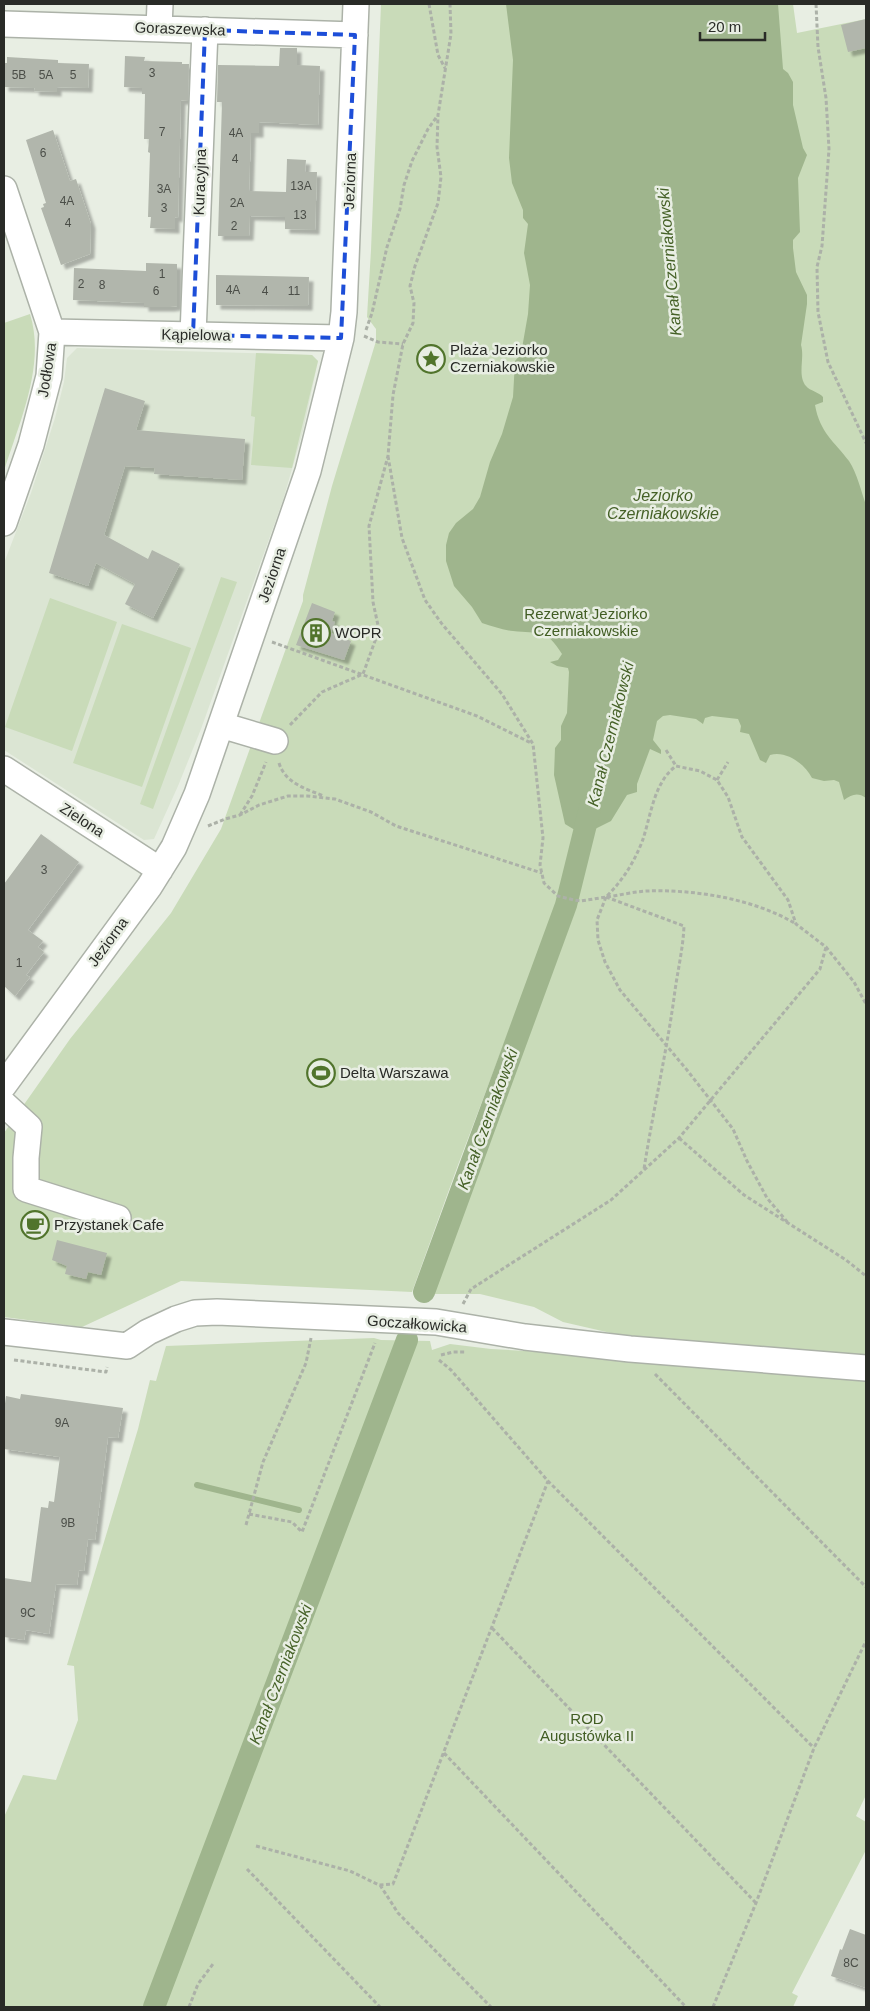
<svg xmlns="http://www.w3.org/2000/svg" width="870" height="2011" font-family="Helvetica,sans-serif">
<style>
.built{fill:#dbe5d3}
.green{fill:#c9dbb9}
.water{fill:#9fb58d}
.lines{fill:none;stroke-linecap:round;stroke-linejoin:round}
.stream{stroke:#9fb58d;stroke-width:6}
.canal{stroke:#9fb58d;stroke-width:22}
.building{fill:#b1b6ac;filter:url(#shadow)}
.minor-casing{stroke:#acb2a8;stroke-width:28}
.path{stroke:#acb1a8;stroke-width:3;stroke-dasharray:4 2.5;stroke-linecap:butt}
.minor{stroke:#fff;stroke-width:25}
.marked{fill:none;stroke:#1d4ed8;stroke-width:4;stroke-dasharray:10 6;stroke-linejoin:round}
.labels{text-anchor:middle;stroke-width:5;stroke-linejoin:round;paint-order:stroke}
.number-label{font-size:12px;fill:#4b4e48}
.street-label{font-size:15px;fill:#292b27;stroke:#e8eee3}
.poi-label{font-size:15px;fill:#292b27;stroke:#e8eee3;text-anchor:start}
.park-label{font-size:15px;fill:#415d23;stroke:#e8eee3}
.water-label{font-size:16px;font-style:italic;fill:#456127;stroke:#e8eee3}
</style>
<defs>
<filter id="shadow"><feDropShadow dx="4.5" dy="4.5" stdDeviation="1" flood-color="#0004"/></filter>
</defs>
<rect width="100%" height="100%" fill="#e8eee3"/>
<path class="built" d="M77,348L312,355L318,361L303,431L283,500L201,729L178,786L154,839L144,840L4,750V563L31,493L55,418L64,382L67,358Z"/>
<path class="green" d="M381,4H793L797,33L866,19V1356L723,1343L637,1339L563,1322L534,1307L480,1294H434L576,908L557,903L458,1165L412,1292L181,1281L82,1327L4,1317V1133L70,1039L171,913L221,829L303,601V595L332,486L376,341V329L367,317L371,250Z
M30,314C46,365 19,423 4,471V323Z
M256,353L312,355L318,361L292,468L251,465L255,417L251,416Z
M221,577L237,582L153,809L140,804Z
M50,598L117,622L72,751L5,727Z
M122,624L191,648L142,787L73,763Z
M374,1338L381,1340L430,1341L432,1350L450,1344L491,1349L670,1359L866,1381V1795L856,1816L866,1822V1850L792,1993L798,1996L793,2007H4V1817L23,1775L56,1780L78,1720L74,1666L67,1665L138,1429L150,1380L156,1381L166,1346Z"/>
<path class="water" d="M506,4H778L783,69L788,73L793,82V105L803,148L807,155L798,178L800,232L793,240V248L796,272L807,295V304L801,345C805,358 797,375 806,386C810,391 819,392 823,397V402L815,405C820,433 834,441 849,461C857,473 861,491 866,505V798C858,792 852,794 844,800L839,782L834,780L824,781L812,778C805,764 786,750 770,755L766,763L760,760L749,734L740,732L741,726L738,719L712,716L705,718L703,724L696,719L670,715L663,716L657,721L653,740L661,750V754L650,749L637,784V792L627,795L611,821L583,835L565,824L554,775L555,748L561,740V726L567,713L569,672L568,668L557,666L550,662L558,660L562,654C546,628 539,634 513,631C502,630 492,626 482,623L472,607L454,586L446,561V545L449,533L456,523L473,509L480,497L490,462L502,434L513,397L515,361L521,354L528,314L530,285L524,253L528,224L523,218V210L512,183L509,158L513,60Z"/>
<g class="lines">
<path class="stream" d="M197,1485L299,1510"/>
<path class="canal" d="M424,1292L566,905L591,804
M154,2007L407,1340"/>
</g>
<path class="building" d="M866,19V48L848,52L841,25Z
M280,48H297V65L320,66L318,125L259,122V133H251L249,191L286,192L287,159L306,160L305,172H317L315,230L285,229V217L250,216L249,236H218L222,102H217L218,65L279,66Z
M125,56L145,57L144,61L182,62V64H189L188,101L181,100L178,218L175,217V229L150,228L151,217H148L150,153L148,152L149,139H144L145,94H142V88L124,87Z
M7,57L58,60V63L89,64L88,88L57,87V92L34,91L35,88L4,87V63H7Z
M53,130L70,181L76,179L91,224L90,254L61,265L41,208L44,207L43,204L46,203L26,140Z
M146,263L177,264V306L170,307H144V303L73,300L74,268L146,271Z
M216,275L309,277L308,306L216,305Z
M105,388L145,401L136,430L245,439L242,480L154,474L155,468L125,466L104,535L148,559L152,550L180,564L153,618L125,604L135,584L96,563L88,586L49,573Z
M312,603L335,612L332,621L335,622L331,633L351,641L344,660L296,645Z
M41,834L79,862L28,930L43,941L38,947L44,952L26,975L30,977L15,996L4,986V884Z
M57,1240L107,1253L101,1275L88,1272L86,1279L65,1274L67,1266L52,1260Z
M21,1394L123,1408L118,1438L108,1437L95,1540L88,1539L84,1571L79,1570L77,1585L56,1584L49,1634L26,1630L24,1640L4,1637V1578L31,1582L41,1507L48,1508L49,1501L54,1502L60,1457L4,1449V1411L6,1396L20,1399Z
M850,1929L866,1935V1988L831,1976L840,1949L842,1950Z"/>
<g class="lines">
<defs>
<path id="minor" d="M4,24L355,35
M159,28L160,4
M4,189L52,332L49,376L31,445L4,523
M52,332L341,338
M193,335L205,30
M221,725L275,741
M4,769L160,870
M4,1085L149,887L174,847L197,794L308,471L341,338L344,312L356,4
M4,1104L29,1127L26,1158V1189L118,1218
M4,1332L127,1346L148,1332L176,1319L195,1313L217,1312L436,1322L525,1337L630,1349L866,1368"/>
</defs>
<use href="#minor" class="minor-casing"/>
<path class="path" d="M429,4L438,55L445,68
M816,4L818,47L826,98L829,149L822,246L817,267L818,312L828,362L866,443
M366,330L372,313L387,247L400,209L404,185L412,161L428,129L438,115
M364,336L378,342L403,344
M388,456L402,538L425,600L442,624L502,694L533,744L543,838L540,865L544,883L558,896L574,900L581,901L606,897C623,880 633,864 642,842C651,817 653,783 676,766L700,771L717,780L728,797L742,837L788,900L796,924L826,947L854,982L866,1004
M272,642L477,716L531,743
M290,725L322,692L363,674L379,630L373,602L369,526L388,456L393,395L403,344L413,323L414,303L410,286L415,266L438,203L441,177L437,147L438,115L451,34L450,4
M666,750L676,766
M279,763C285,783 306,789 324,796
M717,780L728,762
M240,815L252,796L266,762
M208,826L225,819L240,815L259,805L288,796H307L335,799L371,812L396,826L542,873
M606,897L597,920L598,940L605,962L620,990L687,1070L733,1129L747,1161L767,1198L789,1224
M606,897L684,926C683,950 677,973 674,998C666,1055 653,1111 644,1169
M607,897C620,895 633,892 646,891C694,889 755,899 796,924
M679,1138L744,1195L846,1260L866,1276
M463,1304L471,1289L611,1200L644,1170L679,1138L820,969L826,947
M441,1355L453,1352H465
M14,1360L106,1372L107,1367
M439,1360L451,1370L548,1481L814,1748
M655,1374L866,1587
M249,1514L292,1522L302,1532L375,1343
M246,1525L263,1462L306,1363L311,1338
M492,1628L756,1903
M444,1753L686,2007
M256,1846L350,1871L379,1885L393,1884L548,1481
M247,1869L380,2007
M380,1885L398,1913L491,2007
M189,2007L198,1984L213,1964
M713,2007L756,1903L814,1748L866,1641"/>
<use href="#minor" class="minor"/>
</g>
<path class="marked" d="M205,30L355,35L341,338L193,335Z"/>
<defs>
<symbol id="sight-ring" viewBox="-11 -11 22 22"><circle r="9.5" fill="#e8eee3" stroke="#51742c" stroke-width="1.5"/><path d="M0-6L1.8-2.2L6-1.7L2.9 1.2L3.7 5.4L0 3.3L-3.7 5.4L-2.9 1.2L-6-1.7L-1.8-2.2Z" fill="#51742c"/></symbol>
<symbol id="building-ring" viewBox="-11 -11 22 22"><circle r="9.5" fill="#e8eee3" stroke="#51742c" stroke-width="1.5"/><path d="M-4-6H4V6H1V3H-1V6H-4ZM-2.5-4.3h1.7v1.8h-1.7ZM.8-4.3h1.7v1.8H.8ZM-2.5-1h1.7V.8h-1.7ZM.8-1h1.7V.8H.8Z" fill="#51742c"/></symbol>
<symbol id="stadium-ring" viewBox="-11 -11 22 22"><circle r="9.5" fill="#e8eee3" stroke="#51742c" stroke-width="1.5"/><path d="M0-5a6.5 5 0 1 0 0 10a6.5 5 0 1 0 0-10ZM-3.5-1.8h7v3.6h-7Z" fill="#51742c"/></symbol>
<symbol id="cafe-ring" viewBox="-11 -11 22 22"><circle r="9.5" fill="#e8eee3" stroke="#51742c" stroke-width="1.5"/><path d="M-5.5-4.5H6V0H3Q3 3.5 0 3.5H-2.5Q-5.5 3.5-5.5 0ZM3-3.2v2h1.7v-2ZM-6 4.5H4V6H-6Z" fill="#51742c"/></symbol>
</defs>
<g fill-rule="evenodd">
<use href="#sight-ring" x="415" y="343" width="32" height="32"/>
<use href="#building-ring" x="300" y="617" width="32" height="32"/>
<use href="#stadium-ring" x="305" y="1057" width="32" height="32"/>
<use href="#cafe-ring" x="19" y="1209" width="32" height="32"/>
</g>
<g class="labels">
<g class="number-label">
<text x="152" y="77">3</text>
<text x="19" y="79">5B</text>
<text x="46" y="79">5A</text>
<text x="73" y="79">5</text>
<text x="162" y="136">7</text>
<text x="236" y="137">4A</text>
<text x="43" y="157">6</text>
<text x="235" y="163">4</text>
<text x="301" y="190">13A</text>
<text x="164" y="193">3A</text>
<text x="67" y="205">4A</text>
<text x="237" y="207">2A</text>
<text x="164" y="212">3</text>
<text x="300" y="219">13</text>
<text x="68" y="227">4</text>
<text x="234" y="230">2</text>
<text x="162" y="278">1</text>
<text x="81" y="288">2</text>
<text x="102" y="289">8</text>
<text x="233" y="294">4A</text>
<text x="156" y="295">6</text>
<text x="265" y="295">4</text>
<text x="294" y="295">11</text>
<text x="44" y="874">3</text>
<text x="19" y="967">1</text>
<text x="62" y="1427">9A</text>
<text x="68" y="1527">9B</text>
<text x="28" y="1617">9C</text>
<text x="851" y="1967">8C</text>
</g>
<g class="street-label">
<text transform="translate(180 29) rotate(2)" y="5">Goraszewska</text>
<text transform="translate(350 181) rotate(-88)" y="5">Jeziorna</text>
<text transform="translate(200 182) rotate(-88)" y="5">Kuracyjna</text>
<text transform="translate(196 335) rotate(1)" y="5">Kąpielowa</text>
<text transform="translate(47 370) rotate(-81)" y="5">Jodłowa</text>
<text transform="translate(272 575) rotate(-71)" y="5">Jeziorna</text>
<text transform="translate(82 820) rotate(33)" y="5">Zielona</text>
<text transform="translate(108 942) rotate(-54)" y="5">Jeziorna</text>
<text transform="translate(417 1324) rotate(4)" y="5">Goczałkowicka</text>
</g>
<g class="poi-label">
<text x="450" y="355">Plaża Jeziorko<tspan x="450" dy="17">Czerniakowskie</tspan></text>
<text x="335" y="638">WOPR</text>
<text x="340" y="1078">Delta Warszawa</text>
<text x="54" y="1230">Przystanek Cafe</text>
</g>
<g class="park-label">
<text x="586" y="619">Rezerwat Jeziorko<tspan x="586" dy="17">Czerniakowskie</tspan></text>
<text x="587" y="1724">ROD<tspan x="587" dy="17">Augustówka II</tspan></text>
</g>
<g class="water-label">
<text transform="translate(669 262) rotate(-95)" y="6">Kanał Czerniakowski</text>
<text x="663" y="501">Jeziorko<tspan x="663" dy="18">Czerniakowskie</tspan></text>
<text transform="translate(610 734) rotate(-76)" y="6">Kanał Czerniakowski</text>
<text transform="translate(487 1119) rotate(-70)" y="6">Kanał Czerniakowski</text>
<text transform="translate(280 1674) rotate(-69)" y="6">Kanał Czerniakowski</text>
</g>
</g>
<rect width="870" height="2011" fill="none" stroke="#292b27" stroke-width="10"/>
<path d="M700 32v8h65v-8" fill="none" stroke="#292b27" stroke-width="2.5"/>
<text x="708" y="32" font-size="15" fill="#292b27" stroke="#e8eee3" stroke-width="4" paint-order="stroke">20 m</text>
</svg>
